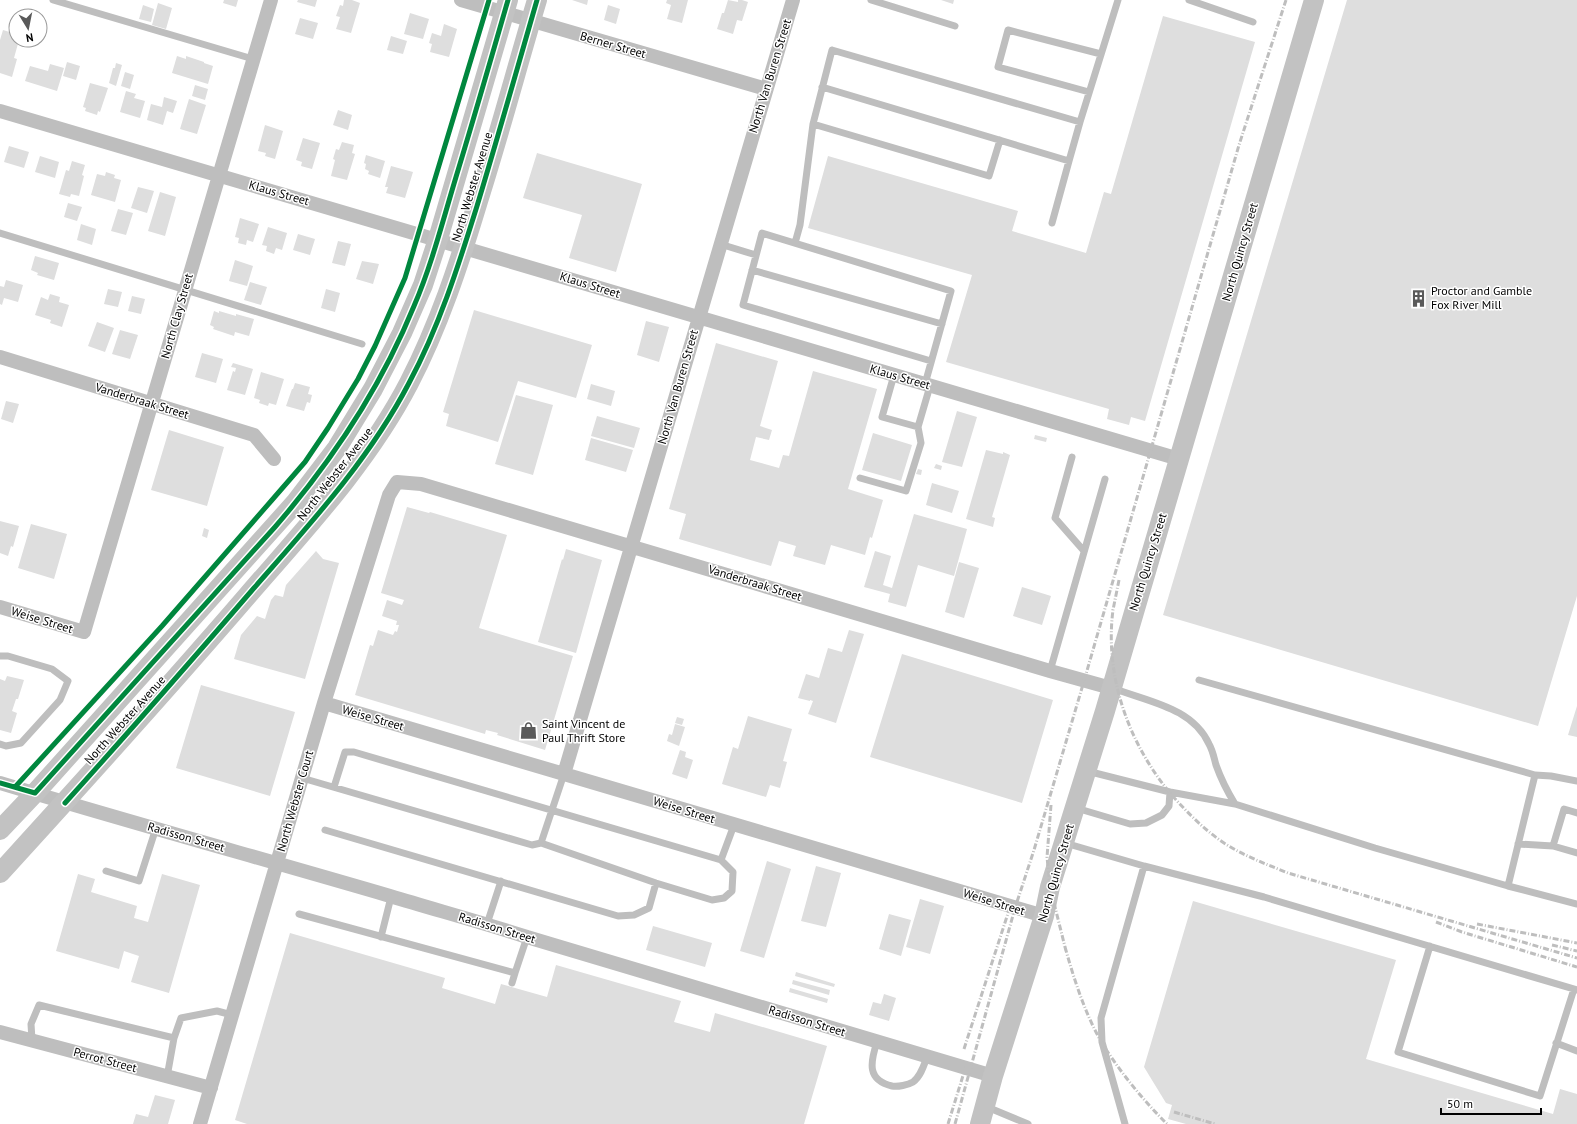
<svg xmlns="http://www.w3.org/2000/svg" width="1577" height="1124" font-family="'PT Sans',sans-serif">
<style>
.building{fill:#dedede}
.lines{fill:none;stroke-linecap:round;stroke-linejoin:round}
.lane{stroke:#bebebe;stroke-width:7}
.street{stroke:#bebebe;stroke-width:14}
.secondary{stroke:#c2c2c2;stroke-width:20}
.rail{stroke:#bebebe;stroke-width:3;stroke-dasharray:6 2 1 2;stroke-linecap:butt}
.cycleway-casing{stroke:#fff;stroke-width:8}
.cycleway{stroke:#00873e;stroke-width:5}
.labels{text-anchor:middle;stroke-width:3;stroke-linejoin:round;paint-order:stroke}
.street-label{font-size:12px;fill:#000;stroke:#fff}
.poi-label{font-size:12px;fill:#000;stroke:#fff;text-anchor:start}
</style>
<rect width="100%" height="100%" fill="#fff"/>
<path class="building" d="M224,0H238L236,7L223,3Z
M298,0H317L315,7L297,2Z
M344,0H352L360,3L351,33L336,29L340,17L336,16L340,5L343,6Z
M572,0H588L587,5Z
M667,0H688L682,23L667,19L671,5L666,3Z
M728,0L738,2V0H742L748,2L742,21L737,20L733,34L717,29L722,13H724Z
M941,0H954L953,4Z
M1347,0H1577V596L1538,726L1163,615Z
M158,3L172,8L166,29L152,25Z
M143,5L154,9L151,22L139,19Z
M608,5L620,9L616,24L604,20Z
M410,13L429,19L423,39L404,34Z
M1163,16L1255,42L1145,421L1131,417L1129,425L1107,419L1109,409L946,362L972,275L808,228L828,156L1018,211L1012,231L1086,253L1104,192L1111,194Z
M300,18L318,23L313,39L295,34Z
M444,24L457,29L449,57L430,52L432,44L429,43L432,33L441,36Z
M3,30L16,34V40H19L14,58L17,59L12,77L0,73V40Z
M391,36L407,41L403,54L387,50Z
M177,56L186,59V56L204,62V63L213,66L208,84L172,73Z
M67,62L80,66L76,80L63,76Z
M116,63L122,65L116,86L109,83L113,68H115Z
M50,64L64,68L57,91L25,81L30,66L48,71Z
M125,72L134,75L130,89L121,86Z
M90,83L108,88L100,112L98,111L97,115L85,111L86,108L83,107Z
M195,85L208,89L205,100L192,96Z
M126,91L136,94L134,98L145,101L140,118L120,112Z
M164,97L177,101L173,113L167,111L163,125L147,120L151,104L162,107Z
M189,99L206,105L197,134L180,129Z
M338,110L352,115L348,130L333,125Z
M265,125L283,131L275,159L265,156L266,153L258,151Z
M303,138L320,143L312,169L301,166L302,162L296,160Z
M342,142L354,145L352,153L355,154L347,180L331,176L335,160L333,159L336,149L339,150Z
M9,146L29,152L24,168L4,162Z
M537,153L642,184L616,272L569,258L582,215L523,198Z
M366,155L385,161L380,178L368,174L369,171L365,169L366,164L364,163Z
M40,156L59,162L55,178L35,172Z
M72,161L85,165L82,175L84,176L79,196L71,194L70,197L59,194L66,170L69,171Z
M391,166L413,172L405,198L386,193L388,187H385Z
M106,172L115,175L114,178L121,180L115,202L91,195L97,174L105,176Z
M138,187L154,191L147,213L131,208Z
M160,192L176,197L165,236L148,231Z
M68,203L82,207L77,221L64,217Z
M118,209L133,213L126,235L111,231Z
M240,218L259,224L253,242L247,240L246,245L238,243L239,238L235,237Z
M81,224L96,229L92,245L77,240Z
M268,227L287,233L282,250L276,248L274,254L266,251L267,246L262,245Z
M298,234L315,239L310,255L293,250Z
M338,241L351,244L345,266L332,263Z
M35,256L59,263L54,280L37,275L38,273L31,270Z
M235,260L253,266L247,286L229,281Z
M362,261L379,264L373,284L356,279Z
M6,280L23,285L18,302L4,298L2,305L0,304V286L4,287Z
M250,282L267,287L261,305L244,300Z
M108,289L122,292L118,307L104,304Z
M326,289L340,293L335,312L321,308Z
M50,294L60,297L59,302L69,305L62,327L50,323L51,320L35,315L41,297L48,300Z
M132,296L145,299L141,314L128,311Z
M474,310L592,345L576,398L518,381L498,442L446,426L449,414L443,412Z
M214,311L219,313V311L236,316V314L254,319L249,336L235,332L234,336L213,329L214,327L210,325Z
M646,321L669,327L659,362L637,355Z
M97,322L114,328L105,352L88,346Z
M120,330L138,335L130,359L112,354Z
M716,343L778,361L760,426L772,430L769,440L756,437L750,460L779,468L783,455L789,456L813,371L877,389L848,489L883,500L872,538L870,537L865,555L831,545L825,565L793,556L796,546L779,541L771,566L679,539L686,514L669,509Z
M202,353L223,359L216,383L195,377Z
M233,363L253,369L245,395L227,390L233,371L235,372L236,368L231,367Z
M261,372L284,379L276,405L269,403L268,406L259,403L260,400L254,398Z
M295,383L310,387L308,394L312,395L310,403L307,402L304,411L286,406L292,389H293Z
M591,384L615,391L611,406L587,399Z
M516,395L553,405L533,475L495,464Z
M6,401L19,404L13,423L1,419Z
M957,411L977,417L962,467L942,462Z
M597,416L640,428L634,448L591,436Z
M169,430L224,447L207,506L151,490Z
M873,433L912,445L901,481L862,470Z
M1035,435L1047,438L1046,442L1034,439Z
M591,438L633,450L626,472L585,460Z
M986,450L1003,454V452L1010,455L992,517L995,518L993,527L966,519Z
M936,464L942,466L941,470L934,468Z
M918,469L922,470L921,475L916,474Z
M932,483L959,491L952,513L926,505Z
M407,507L429,513L430,512L507,535L479,628L573,656L545,750L497,735L498,733L486,730L485,734L355,695L370,645L373,646L378,630L393,635L395,631L397,632L399,625H396L397,621L382,616L387,600L402,605L404,600L381,593Z
M914,514L967,529L954,576L918,565L906,607L888,602L890,594L864,587L875,551L891,556L883,585L892,588Z
M0,521L19,526L13,547L11,546L8,556L0,553Z
M31,524L67,534L54,579L18,568Z
M204,528L209,530L207,538L202,536Z
M566,549L602,560L576,653L538,642L562,559L563,560Z
M316,551L323,559L339,563L305,679L234,659L241,635L257,616L265,619L271,600L275,595L283,597L286,585Z
M959,562L979,568L964,618L945,612Z
M1022,587L1051,596L1042,625L1013,616Z
M849,630L864,634L836,723L808,714L813,701L810,700V701L798,698L806,674L819,678L828,648L842,652Z
M902,654L1053,700L1022,803L870,757Z
M7,676L24,680L18,699H16L12,711L17,713L11,733L0,730V679L5,681Z
M201,685L295,712L270,796L176,768Z
M1577,706V737L1568,735Z
M748,716L792,729L783,761L787,762L780,788L770,785L766,797L722,784L733,747L738,749Z
M677,717L684,719L682,725L675,723Z
M675,724L685,727L679,746L667,741L669,734L672,735Z
M680,750L686,752L685,757L693,760L687,779L672,774Z
M767,861L791,869L764,958L740,951Z
M816,866L841,873L826,927L801,921Z
M78,874L95,879L91,892L137,906L134,918L148,922L162,874L200,885L169,993L131,982L139,956L124,951L119,969L56,951Z
M920,899L944,906L930,954L906,947Z
M1193,901L1396,960L1366,1059L1553,1114L1560,1089L1577,1094V1124H1186L1168,1119L1172,1105L1166,1103L1144,1067Z
M889,914L911,920L901,956L879,949Z
M653,926L712,943L705,967L646,950Z
M290,933L445,978L442,988L495,1004L501,984L547,997L556,965L681,1001L674,1022L710,1032L715,1013L827,1046L804,1124H247L235,1120Z
M796,972L835,984L834,987L795,976Z
M793,980L830,990L829,995L792,984Z
M790,988L828,999L827,1003L789,992Z
M884,994L896,998L889,1021L869,1015L873,1002L881,1004Z
M155,1095L175,1100L168,1124H133L136,1114L148,1117Z"/>
<g class="lines">
<path class="lane" d="M53,0L253,59
M871,0L955,26
M1189,0L1253,22
M822,87L1069,161L1080,122
M1089,92L998,67L1008,30L1101,54
M813,124L989,176L1000,140
M1052,223L1069,161
M0,233L362,344
M795,243L800,225L813,124L832,50L1080,122L1118,0
M720,244L756,255
M752,270L942,324
M894,375L882,417L918,427
M925,384L951,291L762,233L743,305L931,361
M1072,457L1055,518L1084,551
M860,478L906,491L921,443L918,427L930,386
M0,656H8L52,669L68,681L60,700L21,743L6,746L0,744
M1050,671L1105,479
M1199,680L1535,775L1508,886L1375,848L1235,804
M1087,771L1170,792L1235,804C1227,791 1221,779 1216,765C1214,758 1213,751 1209,744C1192,707 1148,702 1113,688
M1535,775L1551,776L1577,781
M302,778L532,845L541,843L564,774
M334,787L345,752H354L721,860L733,872L732,891L724,898L712,900L656,883L541,843
M1076,808L1130,824L1146,823L1162,815L1169,806L1170,792
M325,830L618,916L634,915L649,908L656,883
M1065,843L1144,866L1264,897L1577,990
M1518,844L1553,846L1577,853
M1553,846L1564,809L1577,813
M721,860L734,825
M106,871L139,881L156,828
M1508,886L1577,904
M299,914L515,973L512,983
M487,924L501,881
M381,937L391,897
M1430,946L1398,1052L1540,1096L1574,989
M515,973L527,937
M174,1038L181,1018L217,1011L232,1015
M32,1040L31,1024L39,1005L174,1038L167,1077
M877,1042C870,1063 867,1080 892,1086C898,1087 908,1085 913,1082C921,1076 924,1065 927,1057
M1556,1043L1577,1051
M987,1107L1028,1124
M1125,1124L1102,1042L1101,1018L1144,866"/>
<path class="street" d="M461,0L766,89
M0,111L1179,459
M0,357L254,435L274,459
M0,607L84,632L271,0
M324,703L1044,916
M564,774L793,0
M0,783C129,822 260,858 390,896C436,910 481,922 527,937L993,1076
M0,1032L211,1088
M200,1124L324,703L389,495L397,482L421,484L1050,671L1111,688"/>
<path class="secondary" d="M0,830L35,793L295,503L337,448L373,389L402,333L423,285L438,239L508,0
M0,873C84,781 167,689 248,595C306,528 368,462 409,383C439,325 459,264 478,201C499,135 517,67 537,0
M980,1124L993,1076L1044,916L1050,887L1105,711L1314,0"/>
<path class="rail" d="M1119,580C1117,590 1115,600 1113,610C1104,679 1131,750 1177,801C1191,816 1206,831 1224,843C1244,856 1266,864 1288,873L1577,958
M1051,805L1047,857L1050,887L1066,951
M1436,922L1462,932L1577,967
M1477,924L1577,943
M1552,945L1577,951
M1065,947C1074,979 1085,1014 1102,1043C1120,1072 1143,1100 1167,1124
M964,1049L1011,904
M1174,1112L1215,1124
M948,1124L966,1066
M955,1124L1015,908L1034,850L1084,681L1239,145L1286,0"/>
<defs>
<path id="cycleway" d="M0,783L35,793L275,527C332,461 381,387 414,306C432,264 443,220 456,177C474,118 491,59 508,0
M15,787L162,626L272,500L305,462L328,428L358,379L375,346L405,278L489,0
M65,803C129,732 192,660 254,588C310,524 369,460 409,383C439,327 458,267 477,206C498,137 517,69 537,0"/>
</defs>
<use href="#cycleway" class="cycleway-casing"/>
<use href="#cycleway" class="cycleway"/>
</g>
<defs>
<symbol id="building-bare" viewBox="-9 -9 18 18"><path d="M-4-6H4V6H1V3H-1V6H-4ZM-2.5-4.3h1.7v1.8h-1.7ZM.8-4.3h1.7v1.8H.8ZM-2.5-1h1.7V.8h-1.7ZM.8-1h1.7V.8H.8Z" fill="#595959" stroke="#fff" stroke-width="2.5" paint-order="stroke"/></symbol>
<symbol id="shop-bare" viewBox="-9 -9 18 18"><path d="M-5-2.5h2.3a2.7 3.5 0 0 1 5.4 0H5L5.5 6h-11ZM-1.5-2.5h3a1.5 2.3 0 0 0-3 0Z" fill="#595959" stroke="#fff" stroke-width="2.5" paint-order="stroke"/></symbol>
</defs>
<g fill-rule="evenodd">
<use href="#building-bare" x="1406" y="286" width="25" height="25"/>
<use href="#shop-bare" x="516" y="718" width="25" height="25"/>
</g>
<g class="labels">
<g class="street-label">
<text transform="translate(613 45) rotate(16)" y="4">Berner Street</text>
<text transform="translate(770 76) rotate(-73)" y="4">North Van Buren Street</text>
<text transform="translate(472 187) rotate(-73)" y="4">North Webster Avenue</text>
<text transform="translate(279 193) rotate(16)" y="4">Klaus Street</text>
<text transform="translate(1240 252) rotate(-74)" y="4">North Quincy Street</text>
<text transform="translate(590 285) rotate(17)" y="4">Klaus Street</text>
<text transform="translate(177 316) rotate(-74)" y="4">North Clay Street</text>
<text transform="translate(900 377) rotate(16)" y="4">Klaus Street</text>
<text transform="translate(678 387) rotate(-74)" y="4">North Van Buren Street</text>
<text transform="translate(142 401) rotate(17)" y="4">Vanderbraak Street</text>
<text transform="translate(335 474) rotate(-52)" y="4">North Webster Avenue</text>
<text transform="translate(1148 562) rotate(-73)" y="4">North Quincy Street</text>
<text transform="translate(755 583) rotate(17)" y="4">Vanderbraak Street</text>
<text transform="translate(42 620) rotate(17)" y="4">Weise Street</text>
<text transform="translate(373 718) rotate(16)" y="4">Weise Street</text>
<text transform="translate(125 720) rotate(-48)" y="4">North Webster Avenue</text>
<text transform="translate(295 801) rotate(-74)" y="4">North Webster Court</text>
<text transform="translate(684 810) rotate(17)" y="4">Weise Street</text>
<text transform="translate(186 837) rotate(16)" y="4">Radisson Street</text>
<text transform="translate(1056 873) rotate(-74)" y="4">North Quincy Street</text>
<text transform="translate(994 902) rotate(17)" y="4">Weise Street</text>
<text transform="translate(497 928) rotate(17)" y="4">Radisson Street</text>
<text transform="translate(807 1021) rotate(17)" y="4">Radisson Street</text>
<text transform="translate(105 1060) rotate(15)" y="4">Perrot Street</text>
</g>
<g class="poi-label">
<text x="1431" y="295">Proctor and Gamble<tspan x="1431" dy="14">Fox River Mill</tspan></text>
<text x="542" y="728">Saint Vincent de<tspan x="542" dy="14">Paul Thrift Store</tspan></text>
</g>
</g>
<g transform="translate(28 28) rotate(170)"><circle r="19" fill="#ffffff" stroke="#999999"/>
<path d="M0-3L7 15L0 10L-7 15Z" fill="#595959"/>
<text y="-6" font-size="11" font-weight="bold" text-anchor="middle" fill="#000000">N</text>
</g>
<path d="M1441 1108v6h100v-6" fill="none" stroke="#000000" stroke-width="2"/>
<text x="1447" y="1108" font-size="12" fill="#000000" stroke="#ffffff" stroke-width="3" paint-order="stroke">50 m</text>
</svg>
